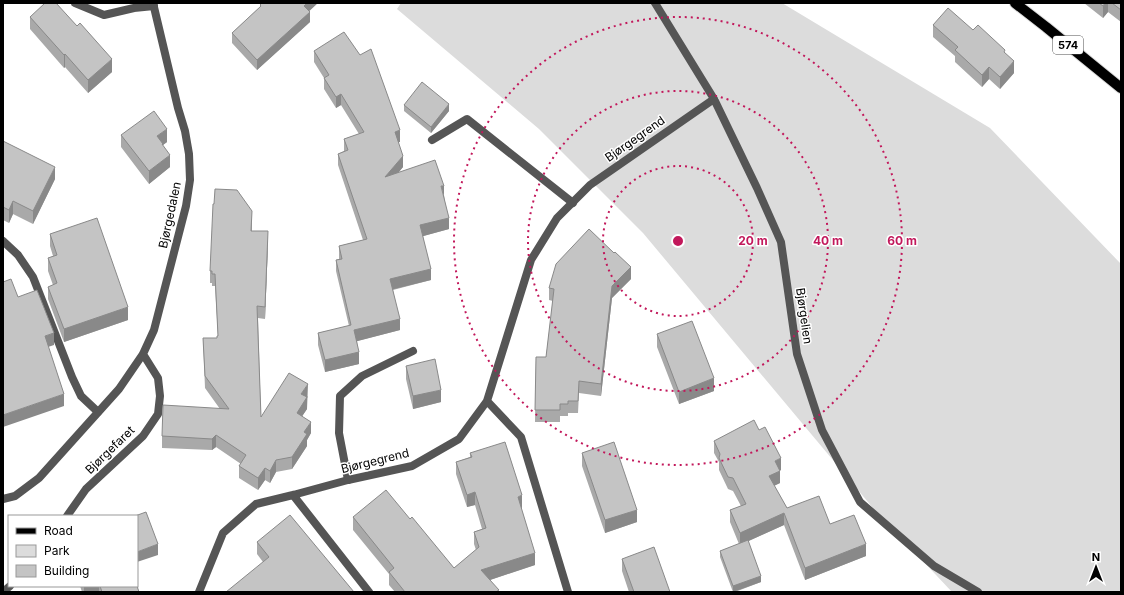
<svg xmlns="http://www.w3.org/2000/svg" width="1124" height="595" font-family="Inter,sans-serif">
<style>
.green{fill:#dcdcdc}
.lines{fill:none;stroke-linecap:round;stroke-linejoin:round}
.primary-casing{stroke:#dbdbdb;stroke-width:12}
.service{stroke:#555;stroke-width:8}
.minor{stroke:#555;stroke-width:8}
.primary{stroke:#000;stroke-width:10}
.wall{fill:#a9a9a9}
.shaded-wall{fill:#898989}
.building{fill:#c4c4c4;stroke:#898989}
.ring{fill:none;stroke:#c2185b;stroke-width:2;stroke-dasharray:2 4}
.labels{text-anchor:middle;stroke-width:3;stroke-linejoin:round;paint-order:stroke}
.shield{fill:#fff;stroke:#4c4c4c;stroke-width:1}
.shield-label{font-size:11px;font-weight:bold;fill:#000}
.street-label{font-size:12px;fill:#000;stroke:#fff}
.centre{fill:#c2185b;stroke:#fff;stroke-width:2}
.ring-label{font-size:12px;text-anchor:middle;font-weight:bold;fill:#c2185b;stroke:#fff;stroke-width:3;stroke-linejoin:round;paint-order:stroke}
</style>
<rect width="100%" height="100%" fill="#fff"/>
<path class="green" d="M401,3H782L990,128L1121,264V592H952L873,508L643,233L539,129L397,9Z"/>
<g class="lines">
<defs>
<path id="primary" d="M1015,3L1046,27L1121,88"/>
</defs>
<use href="#primary" class="primary-casing"/>
<path class="service" d="M75,3L104,15L134,8L154,6
M432,140L467,119L573,203
M3,241L18,255L33,277L72,377L81,396L98,412
M348,480L339,433L340,396L362,376L413,351"/>
<path class="minor" d="M655,3L714,99L757,188L781,242L797,354L822,430L860,502L934,566L978,592
M487,401L521,437L568,592
M293,495L369,592
M3,499L15,496L39,478L119,389L143,354L154,330L186,206L190,180L189,154L185,131L178,108L153,3
M67,516L86,489L143,436L158,414L160,396L158,378L143,354
M3,592L10,586
M199,592L223,533L256,504L293,495L348,480L412,466L459,439L487,401L531,260L557,218L590,185L714,99"/>
<use href="#primary" class="primary"/>
</g>
<path class="wall" d="M1084,3H1121V22L1108,12L1103,18Z
M260,5L309,11L310,22L257,70L232,43V33L260,7Z
M30,17L112,72L88,93L65,67L64,68L30,29Z
M933,25L973,30L1005,53L1014,73L1000,89L989,79L982,87L955,62V56L933,37Z
M314,51L400,142H398L403,167L398,173L444,195L449,229L423,236L431,280L393,290L400,330L357,341L359,364L325,372L318,345V333L349,326L336,271V260L339,259V246L363,240L338,165V154L344,151V139L359,134L341,105L336,108L324,89V78L314,62Z
M404,105L449,111L431,133L404,111Z
M121,135L167,142L163,145V146L170,167L149,184L121,147Z
M3,141L55,179L33,224L13,214L9,223L3,220Z
M252,222V231L268,243L265,319L258,318L261,417L308,396L307,398V409L302,416L311,433L307,440V446L292,469L276,472L270,483L265,480L258,490L239,478V466L241,464L216,447L212,450L162,448V436L220,409L205,388L203,338H217L218,336L215,286H212V283H210V271Z
M50,234L128,320L64,342L48,299V287L53,285L48,271V258L53,256L50,246Z
M631,279L612,298L601,396L579,393L578,413H568V416H560V422H535L536,357H546L553,301L549,300V288Z
M657,334L714,391L679,404L657,347Z
M406,366L441,402L413,409L406,379Z
M714,441L781,470H780V483L774,486L787,508L830,524L866,556L805,580L784,525L748,541L761,582L735,592H733L720,557V551L739,544L730,522V510L741,506L733,491L728,489L719,470V462L714,453Z
M470,453L522,508H521L535,565L490,580L499,592H395L389,585V574L353,530V517L410,519L454,568L476,550L474,544V532L482,529L475,505L467,507L456,474V462L470,457Z
M582,453L637,522L605,533L582,466Z
M257,542L354,592L263,562L257,554Z
M622,559L670,592H629L622,571Z
M80,586H137L139,592H82Z"/>
<path class="shaded-wall" d="M307,3H318L304,16V6Z
M1105,3H1108V12L1103,18V6Z
M310,12V22L257,70V60Z
M65,54V67L64,68V55Z
M112,59V72L88,93V80Z
M1014,61V73L1000,89V77Z
M989,67V79L982,87V75Z
M341,94V105L336,108V97Z
M449,104V111L431,133V127Z
M167,129V142L163,145V156L157,136Z
M400,130V142L395,143V132Z
M170,155V167L149,184V171Z
M403,156V167L385,189V177Z
M55,167V179L33,224V211Z
M441,186H444V197Z
M13,201V214L9,223V210Z
M449,218V229L420,237V225Z
M268,231V243L265,319V307Z
M631,267V279L612,298L601,396V384L612,286Z
M431,269V280L390,290V279Z
M128,307V320L64,342V329Z
M400,319V330L354,342V330Z
M54,333V345L45,348V336Z
M359,352V364L325,372V360Z
M714,378V391L679,404V392Z
M308,384L307,409L297,424V413L301,394Z
M441,390V402L413,409V396Z
M64,394V406L3,427V415Z
M311,422V433L307,440V446L292,469V457L304,432Z
M216,435V447L212,450V439Z
M781,458V470L775,473V461Z
M276,460V472L270,483V471Z
M265,468V480L258,490V478Z
M780,471V483L769,488V476Z
M475,492V505L467,507V495Z
M522,495V508L518,509V497Z
M637,510V522L605,533V520Z
M784,513V525L740,545V533Z
M158,544V555L137,562V552Z
M866,544V556L805,580V568Z
M535,553V565L481,583V570Z
M761,576V582L733,592V586Z
M88,586H99V592H84V587Z"/>
<path class="building" d="M45,3H56L77,26L80,23L112,59L88,80L65,54L64,55L30,17Z
M262,3H307L304,6L310,12L257,60L232,33L261,6L260,5Z
M1099,3H1105L1103,6Z
M1112,3H1121V10Z
M948,8L973,30L978,25L1005,50L1004,52L1014,61L1000,77L989,67L982,75L955,50L958,47L933,25Z
M344,32L360,55L371,49L400,130L395,132L403,156L385,177L435,160L444,186H441L449,218L420,225L431,269L390,279L400,319L354,330L359,352L325,360L318,333L351,325L336,260L342,259L339,246L367,239L338,154L348,150L344,139L364,132L341,94L336,97L324,78L329,75L314,51Z
M422,82L449,104L431,127L404,105Z
M154,111L167,129L157,136L163,144H162L170,155L149,171L121,135Z
M3,141L55,167L33,211L13,201L9,210L3,207Z
M215,189L237,190L252,211L251,231H268L265,307L257,306L261,417L289,373L308,384L301,394L307,397L297,413L311,422L304,432L307,434L292,457L276,460L270,471L265,468L258,478L239,466L246,455L216,435L212,439L162,436L163,405L229,409L205,376L203,338H217V336H218L215,274H212V271H210L213,204H214Z
M97,218L128,307L64,329L48,287L57,283L48,258L57,255L50,234Z
M589,229L614,253L615,252L631,267L612,286L601,384L579,381L578,401H568V404H560V410H535L536,357H546L554,289L549,288L556,264Z
M11,279L18,297L37,290L54,333L45,336L64,394L3,415V282Z
M692,321L714,378L679,392L657,334Z
M435,359L441,390L413,396L406,366Z
M754,420L759,430L765,427L781,458L775,461L780,471L769,476L787,508L819,496L830,524L854,515L866,544L805,568L784,513L740,533L730,510L746,504L733,478L728,477L719,458L720,454L714,441Z
M505,442L522,495L518,497L535,553L481,570L499,590L496,592H405L389,572L394,568L353,517L386,490L410,519L412,517L454,568L479,547L474,532L486,528L475,492L467,495L456,462L472,457L470,453Z
M614,442L637,510L605,520L582,453Z
M146,512L158,544L137,552V516H135Z
M290,515L354,592H226L269,557L257,542Z
M748,540L761,576L733,586L720,551Z
M654,547L670,592H634L622,559Z
M100,586H137L139,592H102Z"/>
<g class="ring">
<circle cx="678" cy="241" r="75"/>
<circle cx="678" cy="241" r="150"/>
<circle cx="678" cy="241" r="224"/>
</g>
<g class="labels">
<rect class="shield" x="1053" y="36" width="30" height="18" rx="3"/>
<g class="shield-label">
<text x="1068" y="49">574</text>
</g>
<g class="street-label">
<text transform="translate(635 139) rotate(-35)" y="4">Bjørgegrend</text>
<text transform="translate(170 215) rotate(-78)" y="4">Bjørgedalen</text>
<text transform="translate(804 316) rotate(82)" y="4">Bjørgelien</text>
<text transform="translate(110 450) rotate(-44)" y="4">Bjørgefaret</text>
<text transform="translate(375 461) rotate(-14)" y="4">Bjørgegrend</text>
</g>
</g>
<circle cx="678" cy="241" r="6" class="centre"/>
<g class="ring-label">
<text x="753" y="245">20 m</text>
<text x="828" y="245">40 m</text>
<text x="902" y="245">60 m</text>
</g>
<rect width="1124" height="595" fill="none" stroke="#000000" stroke-width="8"/>
<rect x="8" y="515" width="130" height="72" fill="#ffffff" stroke="#999999"/>
<rect x="16" y="528" width="20" height="6" fill="#000000" stroke="#999999"/>
<text x="44" y="535" font-size="12" fill="#000000">Road</text>
<rect x="16" y="545" width="20" height="12" fill="#dcdcdc" stroke="#999999"/>
<text x="44" y="555" font-size="12" fill="#000000">Park</text>
<rect x="16" y="565" width="20" height="12" fill="#c4c4c4" stroke="#999999"/>
<text x="44" y="575" font-size="12" fill="#000000">Building</text>
<g transform="translate(1096 567)" stroke="#ffffff" stroke-width="3" paint-order="stroke">
<path d="M0-3L7 15L0 10L-7 15Z" fill="#000000"/>
<text y="-6" font-size="11" font-weight="bold" text-anchor="middle" fill="#000000">N</text>
</g>
</svg>
